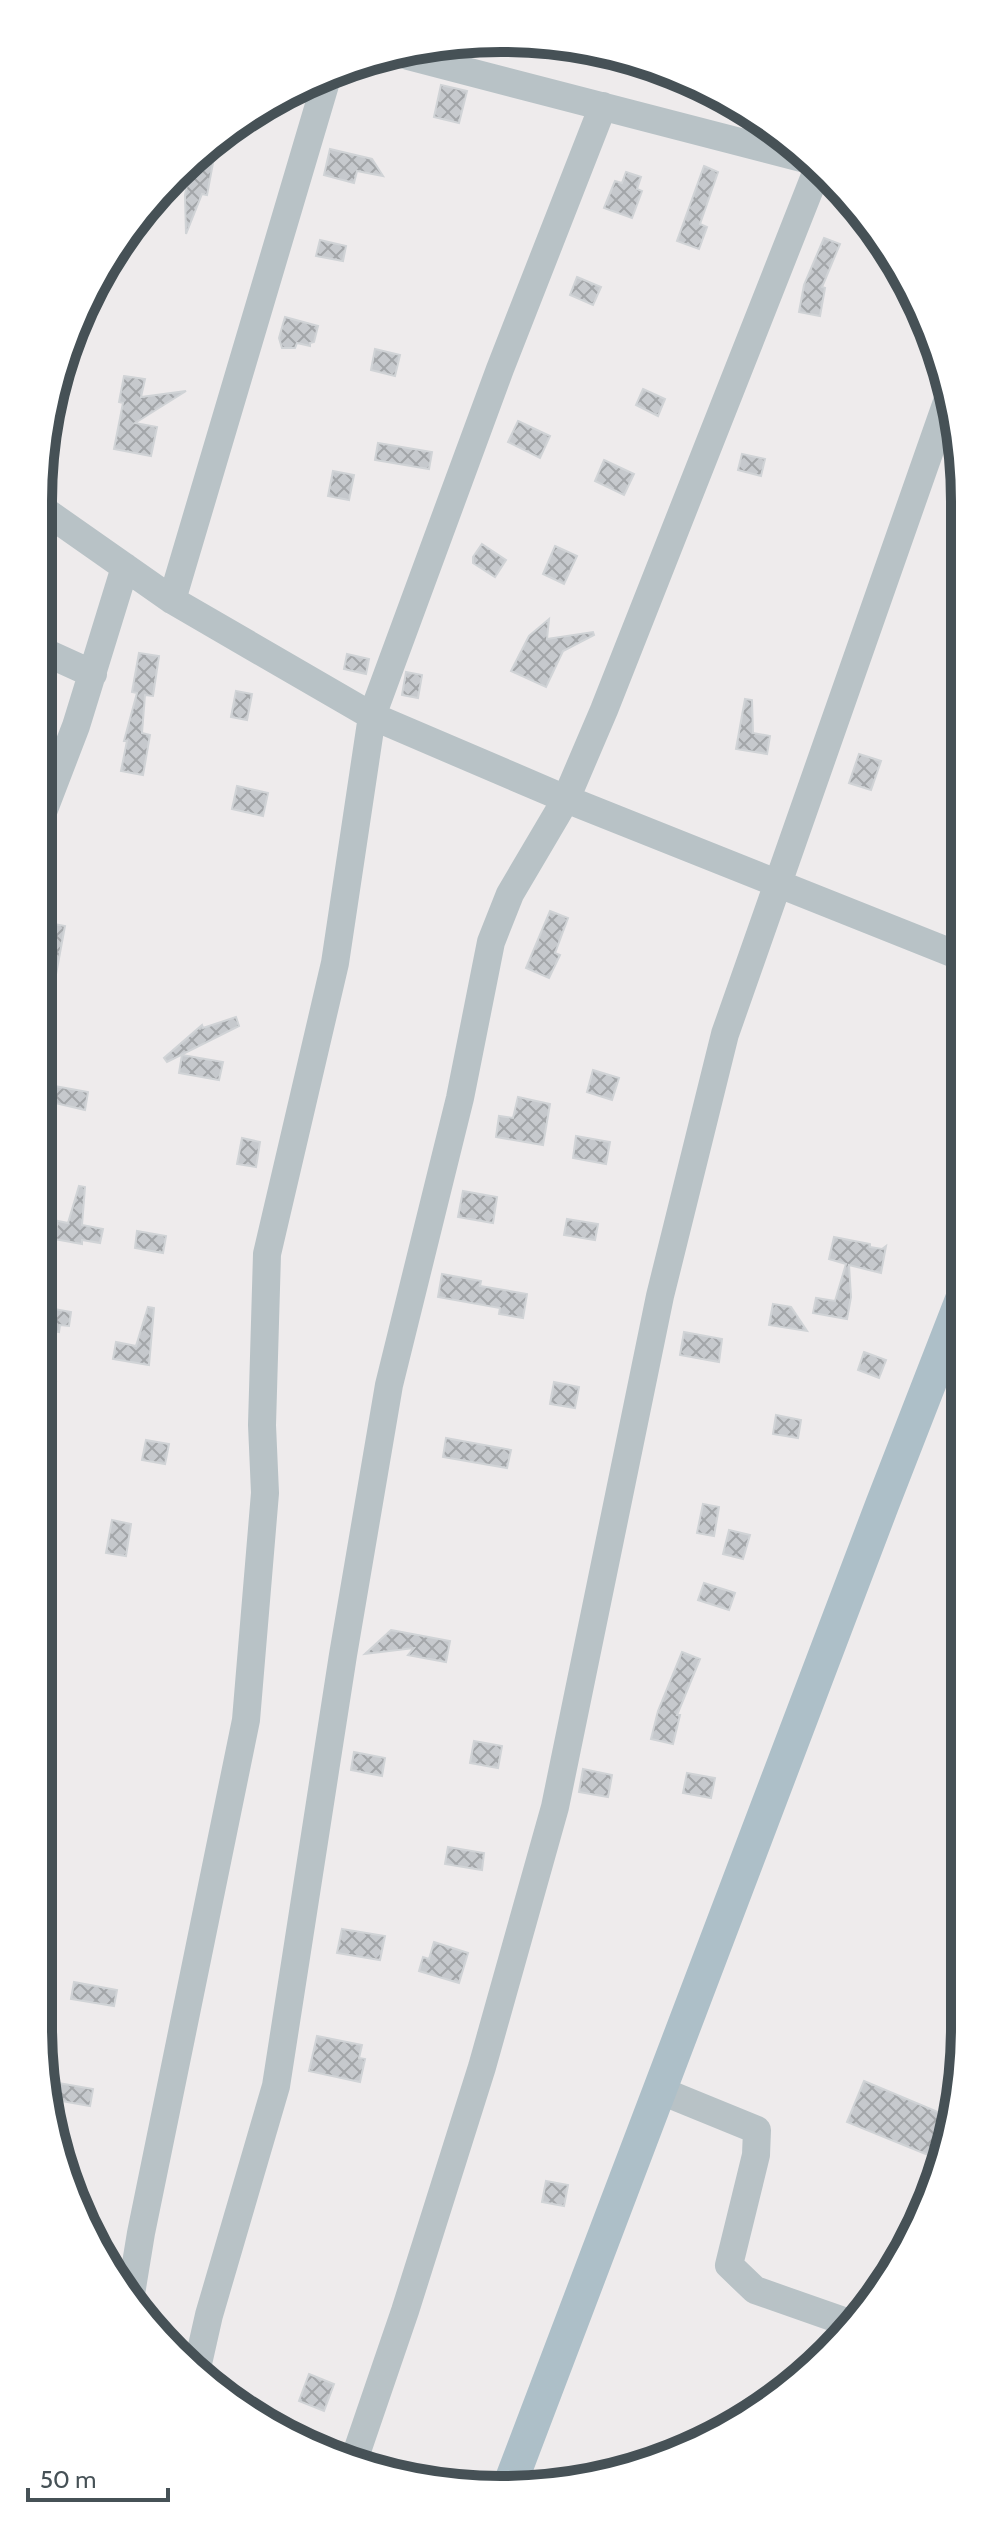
<svg xmlns="http://www.w3.org/2000/svg" width="1003" height="2528" font-family="Cabin,sans-serif">
<style>
.building{fill:url(#building-cross-hatch);stroke:#d0d3d6;stroke-width:2}
.lines{fill:none;stroke-linecap:round;stroke-linejoin:round}
.minor{stroke:#b8c2c6;stroke-width:28}
.major{stroke:#adbfc8;stroke-width:34}
.rim{fill:none;stroke:#465156;stroke-width:10}
</style>
<defs>
<pattern id="building-cross-hatch" width="8" height="8" patternUnits="userSpaceOnUse" patternTransform="scale(2)"><rect width="8" height="8" fill="#c6c9cd"/><path d="M0 0l8 8M0 8l8-8" fill="none" stroke="#a3a6a9"/></pattern>
</defs>
<rect width="100%" height="100%" fill="#eeebec"/>
<path class="building" d="M441,85L467,91L459,123L434,117Z
M330,149L372,159L383,176L357,171L354,183L324,175Z
M199,160L213,163L207,195L202,194L186,234L185,195L190,168Z
M704,166L718,172L700,224L707,227L699,249L677,241Z
M626,172L641,177L637,189L642,191L632,218L604,208L615,181L622,183Z
M824,238L840,244L822,287L825,288L820,316L799,312L804,285Z
M320,240L346,246L343,261L316,256Z
M577,277L601,287L593,305L570,295Z
M285,317L318,326L314,342L310,343V346L297,343L295,348H282L279,338Z
M375,349L400,355L395,376L371,370Z
M124,376L145,379L141,397L186,391L135,423L157,427L151,456L114,449L123,403L119,402Z
M643,389L665,399L658,416L636,405Z
M518,421L550,436L540,458L508,442Z
M378,443L432,452L429,469L375,460Z
M742,454L765,459L761,476L738,470Z
M604,460L634,474L624,495L595,481Z
M333,471L354,475L349,500L328,496Z
M482,544L506,560L495,577L473,563V557Z
M555,546L577,556L564,584L543,574Z
M549,619L547,639L593,632L594,635L563,651L546,687L511,671L529,636Z
M139,653L159,656L153,696L145,695L142,733L150,735L143,775L121,771L127,741H124L137,693L132,692Z
M347,654L369,659L366,674L344,669Z
M406,672L422,675L418,698L402,695Z
M236,691L252,694L247,720L231,717Z
M745,699L752,700L753,733L770,736L767,754L736,749Z
M859,754L881,761L871,790L849,783Z
M237,786L268,793L263,816L232,809Z
M550,911L568,918L555,953L560,955L549,978L526,968Z
M38,921L65,926L54,985L38,982Z
M236,1017L239,1026L167,1062L164,1058L202,1025L203,1028Z
M182,1055L223,1062L219,1080L179,1073Z
M593,1070L619,1078L612,1100L587,1092Z
M38,1083L88,1092L85,1110L38,1099Z
M518,1097L550,1104L543,1145L496,1137L499,1116L513,1118Z
M576,1136L610,1142L606,1164L573,1158Z
M242,1138L260,1142L256,1167L237,1164Z
M79,1186L85,1187L82,1225L103,1229L100,1243L82,1240V1244L54,1239L58,1221L68,1223Z
M463,1191L497,1197L493,1223L458,1217Z
M567,1219L598,1224L595,1240L564,1235Z
M137,1231L166,1236L163,1253L135,1248Z
M834,1237L870,1244V1247L882,1249L886,1246L881,1273L849,1265L851,1297L847,1319L813,1313L816,1298L835,1301L846,1264L829,1259Z
M442,1274L481,1281L480,1286L527,1294L523,1318L499,1314L500,1308L438,1297Z
M773,1304L791,1307L807,1331L769,1325Z
M38,1306L71,1312L69,1326L60,1325L59,1332L38,1328Z
M148,1307L154,1308L149,1365L113,1359L116,1342L136,1346Z
M684,1332L722,1339L719,1362L680,1355Z
M864,1352L886,1360L879,1378L858,1370Z
M38,1379L56,1382L52,1404L38,1401Z
M554,1382L579,1387L575,1408L550,1404Z
M776,1415L801,1420L798,1438L773,1434Z
M446,1438L511,1450L507,1468L443,1457Z
M146,1440L169,1444L165,1464L142,1460Z
M703,1504L719,1507L714,1536L697,1533Z
M112,1520L131,1524L126,1556L106,1553Z
M729,1530L750,1535L743,1559L723,1554Z
M704,1583L735,1593L729,1610L698,1600Z
M391,1630L450,1641L446,1662L408,1655L414,1648L365,1654Z
M682,1652L700,1659L677,1715H680L673,1744L651,1739L658,1711Z
M474,1741L502,1746L498,1768L470,1763Z
M354,1752L385,1758L382,1776L351,1770Z
M583,1769L612,1775L608,1797L579,1792Z
M687,1773L715,1778L711,1798L683,1793Z
M448,1847L484,1853L482,1870L445,1864Z
M342,1929L385,1936L380,1960L337,1953Z
M434,1942L468,1953L459,1983L419,1971L423,1957L429,1959Z
M74,1982L117,1990L114,2006L71,1999Z
M317,2036L362,2045L359,2058L365,2059L360,2082L309,2071Z
M47,2081L93,2089L90,2106L50,2099Z
M864,2081L950,2117L943,2161L847,2122Z
M546,2181L568,2185L564,2206L542,2202Z
M309,2374L334,2384L324,2411L299,2401Z"/>
<g class="lines">
<path class="minor" d="M408,56L809,160
M38,506L172,600L372,716L566,799L962,957
M172,600L327,78
M38,649L93,674
M38,825L76,726L125,567
M659,2090L757,2130L756,2155L729,2265L755,2290L852,2324
M131,2294L141,2233L246,1720L265,1493L262,1425L267,1254L335,963L372,716L500,369L603,106
M197,2368L209,2315L276,2086L343,1655L389,1385L460,1098L491,942L510,894L566,799L604,710L818,168
M355,2457L405,2311L482,2067L555,1807L660,1296L725,1034L948,399"/>
<path class="major" d="M510,2484L882,1505L963,1297"/>
</g>
<path d="M0 0H1003V2528H0ZM501 52H502A449 449 0 0 1 951 501V2027A449 449 0 0 1 502 2476H501A449 449 0 0 1 52 2027V501A449 449 0 0 1 501 52Z" fill="#fff" fill-rule="evenodd"/>
<path class="rim" d="M501 52H502A449 449 0 0 1 951 501V2027A449 449 0 0 1 502 2476H501A449 449 0 0 1 52 2027V501A449 449 0 0 1 501 52Z"/>
<path d="M28 2488v12h140v-12" fill="none" stroke="#465156" stroke-width="4"/>
<text x="40" y="2488" font-size="24" fill="#465156" stroke="#ffffff" stroke-width="6" paint-order="stroke">50 m</text>
</svg>
